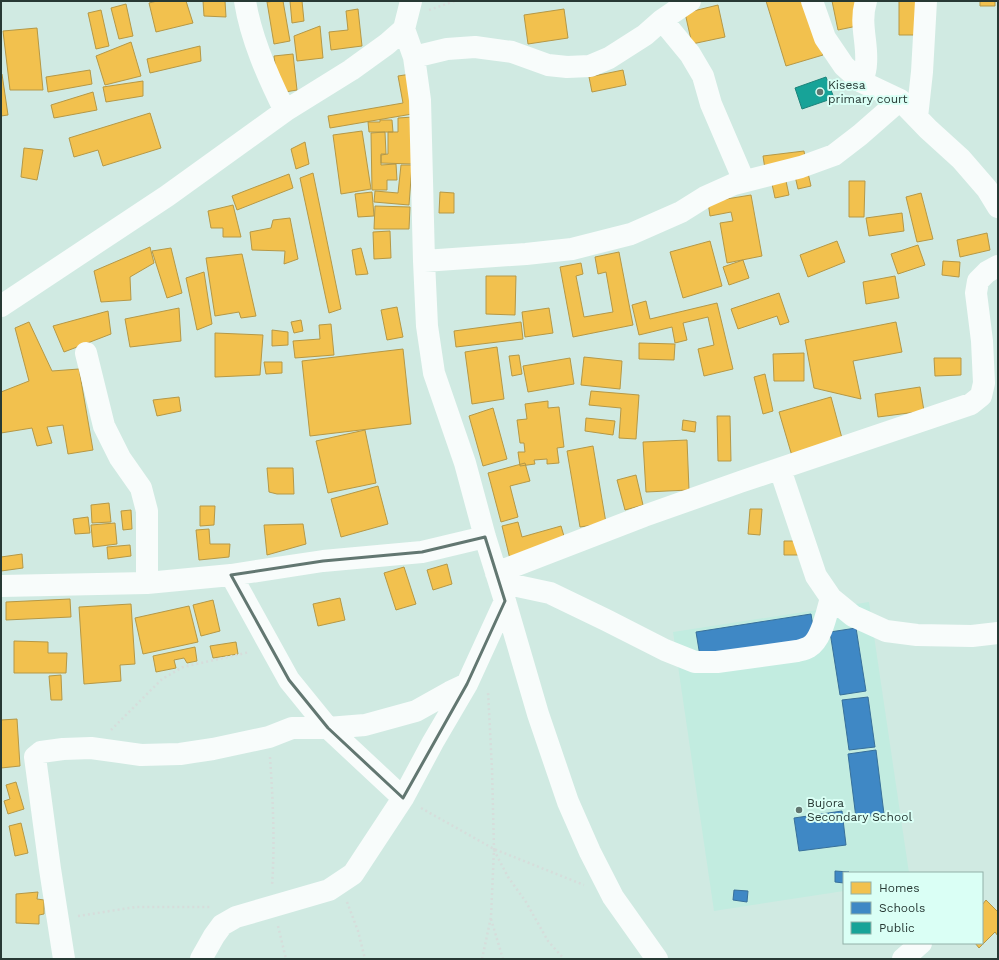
<svg xmlns="http://www.w3.org/2000/svg" width="999" height="960" font-family="'Work Sans',sans-serif">
<style>
.built{fill:#c2ece0}
.homes{fill:#f2c14e;stroke:#b59846}
.schools{fill:#3f88c5;stroke:#38709a}
.public{fill:#17a398;stroke:#1c837a}
.lines{fill:none;stroke-linecap:round;stroke-linejoin:round}
.path{stroke:#d6dddb;stroke-width:2.5;stroke-dasharray:2 3;stroke-linecap:butt}
.minor{stroke:#f8fcfb;stroke-width:22}
.marked{fill:none;stroke:#627771;stroke-width:3;stroke-linejoin:round}
.poi-dot{fill:#627771;stroke:#dafff5;stroke-width:1.5}
.labels{text-anchor:middle;stroke-width:4;stroke-linejoin:round;paint-order:stroke}
.poi-label{font-size:12px;fill:#273934;stroke:#dafff5;text-anchor:start}
</style>
<rect width="100%" height="100%" fill="#d0eae2"/>
<path class="built" d="M869,602L909,873H844V891L714,911L673,632Z"/>
<path class="homes" d="M157,1H186L193,23L156,32L149,3Z
M203,1H225L226,17L204,16Z
M275,1H283L290,41L274,44L267,2Z
M290,1H302L304,21L292,23Z
M766,1H807L823,55L786,66Z
M832,1H858L862,25L838,30Z
M899,1H916V35H899Z
M980,1H995V6H980Z
M126,4L133,36L119,39L111,8Z
M718,5L725,37L692,44L685,13Z
M358,9L362,46L331,50L329,32L348,30L346,11Z
M564,9L568,38L528,44L524,15Z
M101,10L109,46L96,49L88,13Z
M320,26L323,58L297,61L294,36Z
M37,28L43,90H10L3,31Z
M131,42L141,76L105,85L96,56Z
M200,46L201,61L150,73L147,59Z
M293,54L297,90L279,93L274,56Z
M90,70L92,84L48,92L46,77Z
M623,70L626,85L592,92L589,77Z
M1,74H2L8,115L1,116Z
M411,74L418,113L330,128L328,116L403,103L398,76Z
M143,81V96L106,102L103,87Z
M93,92L97,110L54,118L51,105Z
M150,113L161,148L103,166L98,150L74,157L69,138Z
M413,117V164L381,163V155L388,154V132H398V118Z
M380,120H392L393,132H369L368,122H380Z
M362,131L371,189L341,194L333,135Z
M385,132L386,154H381V165L396,164L397,180H387V190H372L371,133Z
M305,142L309,164L296,169L291,149Z
M24,148L43,150L37,180L21,177Z
M804,151L806,164L765,169L763,156Z
M401,165H412L409,205L374,202L375,191L398,193Z
M313,173L341,309L329,313L300,178Z
M808,173L811,186L798,189L795,176Z
M289,174L293,188L237,210L232,196Z
M786,181L789,195L775,198L772,184Z
M849,181H865L864,217H849Z
M372,192L374,216L358,217L355,194Z
M440,192L454,193V213H439Z
M921,193L933,239L917,242L906,197Z
M751,195L762,256L727,263L720,223L733,221L731,212L710,216L708,202Z
M233,205L241,237H223V228H211L208,211Z
M375,206L410,207L409,229H374Z
M902,213L904,231L869,236L866,218Z
M290,218L298,259L284,264L285,251L252,250L250,232L271,228L273,220Z
M390,231L391,258L374,259L373,232Z
M987,233L990,250L960,257L957,240Z
M710,241L722,286L683,298L670,252Z
M837,241L845,262L808,277L800,255Z
M918,245L925,265L898,274L891,254Z
M150,247L154,263L130,277L131,300L101,302L94,271Z
M171,248L182,293L167,298L152,251Z
M361,248L368,274L356,275L352,250Z
M619,252L633,325L573,337L560,267L581,263L583,274L576,276L584,317L613,312L606,272L598,274L595,257Z
M242,254L256,316L241,318L239,312L215,316L206,258Z
M743,260L749,278L729,285L723,267Z
M943,261L960,262L959,277L942,275Z
M204,272L212,324L197,330L186,278Z
M486,276H516L515,315L486,314Z
M895,276L899,298L866,304L863,282Z
M779,293L789,322L780,325L777,316L738,329L731,309Z
M646,301L650,319L717,303L733,369L704,376L698,349L714,345L708,317L683,323L687,340L675,343L672,327L639,335L632,305Z
M397,307L403,337L387,340L381,310Z
M179,308L181,341L130,347L125,319Z
M549,308L553,333L525,337L522,312Z
M108,311L111,334L64,352L53,326Z
M301,320L303,331L294,333L291,322Z
M29,322L52,371L79,369L93,450L68,454L63,425L47,427L52,443L37,446L32,428L1,433V392L29,381L15,328Z
M521,322L523,339L456,347L454,331Z
M896,322L902,352L853,361L861,399L814,388L805,340Z
M331,324L334,355L295,358L293,341L320,339L319,325Z
M272,330L288,332V345L272,346Z
M215,333L263,335L260,375L215,377Z
M639,343L675,344L674,360L639,359Z
M497,347L504,399L472,404L465,352Z
M403,349L411,424L310,436L302,361Z
M804,353V381H774L773,354Z
M519,355L522,374L512,376L509,356Z
M584,357L622,361L620,389L581,385Z
M570,358L574,384L528,392L523,366Z
M934,358H961V375L935,376Z
M264,362H282V373L266,374Z
M765,374L773,411L763,414L754,377Z
M920,387L924,411L878,417L875,394Z
M591,391L639,395L636,439L619,438L621,408L589,405Z
M179,397L181,411L157,416L153,400Z
M831,397L843,442L792,456L779,412Z
M548,401V408L559,407L564,447L557,448L559,463L547,464V459L534,460L535,464L520,466L518,452H525L524,443H520L517,420L527,419L525,404Z
M493,408L507,459L483,466L469,416Z
M717,416H730L731,461H718Z
M586,418L615,421L613,435L585,431Z
M683,420L696,422L695,432L682,430Z
M365,430L376,483L328,493L316,441Z
M687,440L689,490L646,492L643,442Z
M593,446L606,523L580,527L567,451Z
M525,463L530,481L510,486L518,517L501,522L488,473Z
M267,468H293L294,494H277L269,492Z
M636,475L643,505L625,510L617,480Z
M378,486L388,524L341,537L331,499Z
M109,503L111,522L92,523L91,505Z
M200,506H215L214,525L200,526Z
M750,509H762L760,535L748,534Z
M131,510L132,529L123,530L121,511Z
M88,517L90,533L75,534L73,519Z
M518,522L522,537L561,526L566,543L510,559L502,526Z
M115,523L117,544L93,547L91,525Z
M303,524L306,544L267,555L264,525Z
M209,529L210,544H230L229,557L199,560L196,530Z
M784,541H798V555H784Z
M130,545L131,556L108,559L107,547Z
M22,554L23,568L1,571V557Z
M447,564L452,584L433,590L427,570Z
M404,567L416,604L396,610L384,573Z
M340,598L345,620L318,626L313,604Z
M70,599L71,617L6,620V602Z
M213,600L220,631L201,636L193,605Z
M131,604L135,664L120,665L121,681L84,684L79,607Z
M189,606L198,642L143,654L135,618Z
M14,641L48,642V653H67L66,673H14Z
M236,642L238,654L213,658L210,646Z
M195,647L197,661L187,663L184,658L174,660L176,668L156,672L153,656Z
M61,675L62,700H51L49,676Z
M17,719L20,766L1,768V720Z
M16,782L24,809L8,814L4,801L10,799L6,785Z
M21,823L28,853L15,856L9,826Z
M38,892L37,899L44,900V914L39,915V924L16,923V894Z
M986,900L998,912V936L995,932L979,948L975,943H982V905Z"/>
<path class="schools" d="M811,614L815,639L700,656L696,632Z
M856,628L866,691L840,695L830,632Z
M868,697L875,747L849,750L842,700Z
M876,750L884,814L856,818L848,754Z
M842,811L846,845L799,851L794,818Z
M835,871L849,872L844,873V883L835,882Z
M734,890L748,891L747,902L733,900Z"/>
<path class="public" d="M826,77L834,98L802,109L795,88Z"/>
<g class="lines">
<path class="path" d="M429,10L455,1
M111,730L162,679L183,667L250,652
M270,757C273,800 275,843 272,886
M421,808L494,849L584,885
M494,850L508,877L526,902L548,941L564,959
M347,902L358,931L365,959
M78,916L136,907H211
M491,919L503,959
M278,926L286,959
M482,959L491,917L494,849L492,769L488,691"/>
<path class="minor" d="M245,1C251,39 268,77 285,111
M812,1L825,38L844,66L862,82L900,100L928,129L961,159L987,189L998,207
M662,20L690,54L703,76L711,104L744,181
M404,29L414,57L420,100L424,261L427,326L434,373L465,463L485,537L505,601L538,714L568,802L590,852L613,897L657,959
M414,57L447,49L475,47L512,52L548,65L567,67L590,66L609,58L645,35L662,20L690,1
M862,82C864,76 866,70 866,64C868,42 859,24 866,1
M917,117L922,72L926,1
M424,261L526,254L572,249L631,234L681,212L705,197L734,184L801,167L834,155L860,135L900,100
M1,306L167,196L285,111L351,70L387,44L404,29L411,1
M86,353L104,426L120,458L141,488L147,511V583
M780,469L816,576L831,598L853,616L886,631L917,635L972,636L998,633
M496,573L644,516L740,482L971,404L981,396L984,383L982,341L976,293L978,281L987,272L998,266
M231,575L289,680L328,728L403,798
M499,582L550,593L606,620L665,650L695,662H717L797,651C801,650 806,649 809,647C822,640 827,611 831,598
M1,586L147,583L231,575L323,561L422,552L485,537
M64,959L50,869L35,757L41,752L63,749L91,748L141,755L180,754L213,749L269,737L292,728H328L365,725L416,711L450,692L467,684
M201,959L214,936L222,925L236,917L329,890L353,874L403,798L433,742L467,684L505,601
M903,959L921,943"/>
</g>
<path class="marked" d="M485,537L505,601L467,684L403,798L328,728L289,680L231,575L323,561L422,552Z"/>
<g class="poi-dot">
<circle cx="820" cy="92" r="4"/>
<circle cx="799" cy="810" r="4"/>
</g>
<g class="labels">
<g class="poi-label">
<text x="828" y="89">Kisesa<tspan x="828" dy="14">primary court</tspan></text>
<text x="807" y="807">Bujora<tspan x="807" dy="14">Secondary School</tspan></text>
</g>
</g>
<rect width="999" height="960" fill="none" stroke="#273934" stroke-width="4"/>
<rect x="843" y="872" width="140" height="72" fill="#dafff5" stroke="#92b0a8"/>
<rect x="851" y="882" width="20" height="12" fill="#f2c14e" stroke="#92b0a8"/>
<text x="879" y="892" font-size="12" fill="#273934">Homes</text>
<rect x="851" y="902" width="20" height="12" fill="#3f88c5" stroke="#92b0a8"/>
<text x="879" y="912" font-size="12" fill="#273934">Schools</text>
<rect x="851" y="922" width="20" height="12" fill="#17a398" stroke="#92b0a8"/>
<text x="879" y="932" font-size="12" fill="#273934">Public</text>
</svg>
